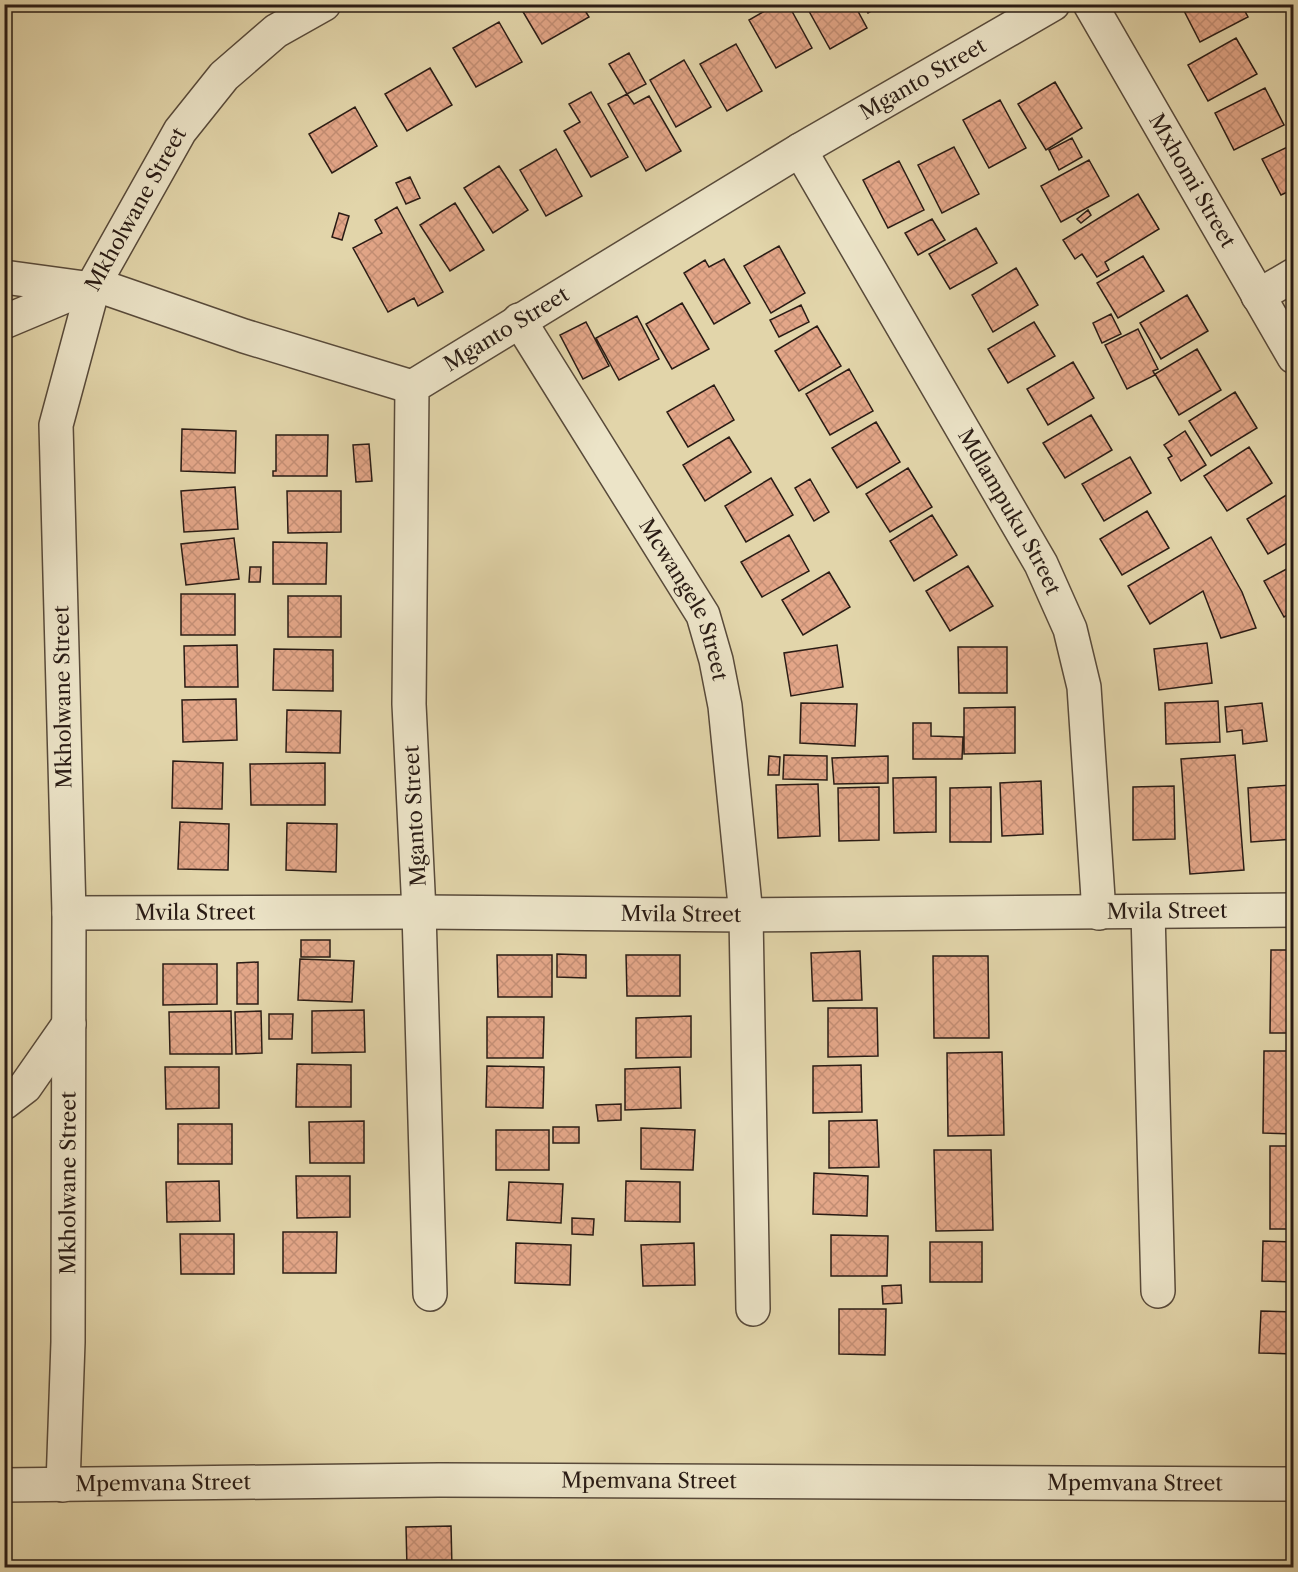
<svg xmlns="http://www.w3.org/2000/svg" width="1298" height="1572" font-family="'Libre Caslon Text',serif">
<style>
.building{fill:url(#building-cross-hatch);stroke:#2a1c15;stroke-width:1.5}
.lines{fill:none;stroke-linecap:round;stroke-linejoin:round}
.minor-casing{stroke:#584a3a;stroke-width:36}
.minor{stroke:#ece4c8;stroke-width:33}
.labels{text-anchor:middle;stroke-width:4.5;stroke-linejoin:round;paint-order:stroke}
.street-label{font-size:21px;fill:#2a1c15;stroke:#ece4c8}
</style>
<defs>
<pattern id="building-cross-hatch" width="8" height="8" patternUnits="userSpaceOnUse" patternTransform="scale(1.5)"><rect width="8" height="8" fill="#e3a688"/><path d="M0 0l8 8M0 8l8-8" fill="none" stroke="#c38e74"/></pattern>
</defs>
<rect width="100%" height="100%" fill="#e2d5aa"/>
<filter id="stains"><feTurbulence type="fractalNoise" baseFrequency=".00333" numOctaves="4"/><feColorMatrix values="0 0 0 0 .2 0 0 0 0 .09 0 0 0 0 .02 0 0 0 .5 -.17"/></filter>
<radialGradient id="worn" r=".72"><stop offset=".6" stop-color="#630" stop-opacity="0"/><stop offset="1" stop-color="#630" stop-opacity=".3"/></radialGradient>
<path class="building" d="M521,4H581L589,17L542,44L519,5Z
M777,4H788L812,48L776,68L749,20Z
M805,4H854L867,28L830,49Z
M863,4H883L868,13Z
M1241,4L1248,17L1200,42L1181,5Z
M499,22L522,62L476,87L453,48Z
M1236,38L1257,74L1208,101L1188,65Z
M736,44L762,91L727,111L700,64Z
M629,53L646,84L627,94L609,64Z
M684,60L711,107L676,127L650,80Z
M430,68L452,105L407,131L385,94Z
M1055,82L1082,128L1046,150L1018,104Z
M1265,88L1284,125L1234,150L1215,113Z
M591,92L628,157L591,177L564,131L580,122L569,104Z
M627,94L634,104L649,96L681,151L646,171L608,104Z
M1000,100L1026,148L989,168L963,120Z
M355,107L377,146L332,173L309,134Z
M1072,138L1082,157L1059,170L1049,150Z
M1294,144V189L1281,195L1262,159Z
M954,147L979,194L942,213L918,165Z
M556,149L582,196L546,216L520,170Z
M1089,160L1109,196L1061,222L1041,186Z
M899,161L924,210L888,228L863,180Z
M499,166L528,210L493,233L464,188Z
M410,177L420,198L406,204L396,183Z
M1138,194L1159,229L1105,262L1109,270L1097,277L1082,254L1075,259L1063,240Z
M455,203L484,250L450,271L420,225Z
M397,207L443,292L418,306L414,298L388,312L353,248L382,233L375,220Z
M1088,210L1091,215L1081,223L1077,219Z
M339,213L349,216L342,240L332,237Z
M932,219L945,240L918,255L905,233Z
M976,228L997,263L950,289L929,254Z
M779,246L805,293L771,313L744,266Z
M1143,256L1164,291L1118,318L1097,283Z
M724,259L750,303L714,324L684,273L705,260L709,267Z
M1016,268L1038,305L993,332L972,295Z
M1187,295L1208,331L1161,359L1140,323Z
M682,303L709,349L672,369L646,324Z
M801,305L809,322L779,337L770,320Z
M1111,314L1121,334L1102,343L1093,323Z
M637,316L659,359L619,380L596,338Z
M586,322L609,366L583,379L560,335Z
M1034,322L1055,356L1008,383L988,349Z
M817,326L841,366L799,391L775,351Z
M1138,329L1158,369L1153,371L1155,375L1127,389L1105,345Z
M1197,349L1221,390L1179,415L1155,374Z
M1073,362L1094,398L1048,425L1027,389Z
M849,369L873,411L830,435L806,394Z
M714,385L734,420L688,447L667,412Z
M1235,392L1257,428L1211,456L1189,421Z
M1091,415L1112,450L1065,478L1043,443Z
M876,422L900,462L857,488L832,448Z
M182,429L236,431L235,473L181,471Z
M1185,431L1206,465L1181,481L1168,458L1172,456L1164,445Z
M276,435H328L327,476H273V471H276Z
M729,437L751,472L705,501L683,465Z
M369,444L372,481L356,482L353,445Z
M1249,447L1272,483L1227,511L1204,476Z
M1130,457L1151,493L1104,521L1082,484Z
M908,468L932,507L890,532L866,494Z
M771,478L793,515L746,542L725,506Z
M810,479L829,512L814,521L795,488Z
M235,487L238,529L184,532L181,491Z
M287,491H341V532L288,533Z
M1293,491L1294,539L1268,554L1247,519Z
M1147,511L1169,548L1122,575L1100,539Z
M932,515L957,555L914,581L890,541Z
M789,535L809,571L762,597L741,562Z
M1211,537L1242,592L1256,628L1221,638L1203,591L1150,624L1128,586Z
M234,538L239,579L186,585L181,544Z
M273,542L327,543L326,584H273Z
M1294,565V611L1284,617L1264,581Z
M968,566L993,606L950,631L926,591Z
M250,567H261L260,582H249Z
M829,572L850,607L803,635L782,600Z
M181,594H235V635H181Z
M288,596H341V637H288Z
M1207,643L1212,683L1159,690L1154,649Z
M237,645L238,687H185L184,646Z
M837,645L843,687L791,696L784,653Z
M958,647H1007V693H959Z
M274,649L333,650V691L273,690Z
M236,699L237,740L183,742L182,700Z
M1218,701L1220,742L1166,744L1165,703Z
M801,703L857,704L855,746L800,743Z
M1262,703L1267,741L1243,744L1242,730L1227,732L1225,707Z
M1015,707V753L964,754V708Z
M287,710L341,711L340,753L286,752Z
M913,723H931V736L963,737L962,759H913Z
M784,755L827,756V780L783,779Z
M1235,755L1244,870L1190,874L1181,759Z
M769,756L780,757L779,775H768Z
M888,756V783L834,784L832,758Z
M173,761L223,763L222,809L172,808Z
M325,763V805H251L250,764Z
M936,777V832L894,833L893,778Z
M1041,781L1043,834L1002,836L1000,783Z
M818,784L820,836L778,838L776,785Z
M1291,785L1294,839L1251,842L1248,788Z
M1174,786L1175,839L1133,840V787Z
M879,787V840L839,841L838,788Z
M991,787V842H950V788Z
M180,822L229,824L228,870L178,869Z
M287,823L337,824L336,872L286,870Z
M301,940H330V957H301Z
M1271,950H1294V1033H1270Z
M860,951L862,1000L813,1001L811,953Z
M557,954L586,955V978L557,977Z
M497,955H552V997H498Z
M626,955H680V996H627Z
M933,956H988L989,1038H934Z
M300,959L354,961L352,1002L298,1000Z
M258,962V1004H237V963Z
M163,964H217V1004L163,1005Z
M828,1008H877L878,1056L828,1057Z
M364,1010L365,1052L312,1053V1011Z
M231,1011L232,1054H170L169,1012Z
M261,1011L262,1053L236,1054L235,1012Z
M269,1014H293L292,1039H269Z
M691,1016V1057L636,1058V1018Z
M487,1017H544L543,1058H487Z
M1264,1051H1294V1134L1263,1133Z
M1002,1052L1004,1135L948,1136L947,1053Z
M297,1064L351,1065V1107H296Z
M861,1065L862,1112L813,1113V1066Z
M487,1066L544,1067L543,1108L486,1107Z
M165,1067H219V1108L166,1109Z
M680,1067L681,1108L625,1110V1069Z
M621,1104V1120L598,1121L596,1105Z
M877,1120L879,1167L829,1168V1121Z
M364,1121V1163H310L309,1122Z
M178,1124H232V1164H178Z
M553,1127H579V1143H553Z
M641,1128L695,1130L693,1170L641,1169Z
M496,1130H549V1170H496Z
M1270,1146H1294V1229H1270Z
M934,1150H991L993,1230L936,1231Z
M814,1173L868,1176L867,1216L813,1214Z
M296,1176H350V1217L297,1218Z
M219,1181L220,1221L167,1222L166,1182Z
M626,1181L680,1182V1222L625,1221Z
M509,1182L563,1184L561,1223L507,1220Z
M572,1218L594,1219L593,1235L572,1234Z
M283,1232H337L336,1273H283Z
M180,1234H234V1274H181Z
M831,1235L888,1236L887,1276H831Z
M1263,1241L1294,1242V1282L1262,1281Z
M930,1242H982V1282H930Z
M516,1243L571,1245L570,1285L515,1283Z
M694,1243L695,1285L643,1286L641,1245Z
M901,1285L902,1303L883,1304L882,1286Z
M839,1309H886L885,1355L839,1354Z
M1261,1311L1294,1312V1354L1259,1353Z
M451,1526L452,1568H407L406,1527Z"/>
<g class="lines">
<defs>
<g id="minor">
<path id="s1" d="M1090,4L1294,357"/>
<path id="s2" d="M800,150L1041,564L1070,629L1084,687L1099,913"/>
<path d="M4,277L92,289"/>
<path d="M94,284L244,336L412,387"/>
<path d="M1258,296L1294,275"/>
<path id="s3" d="M519,320L703,615L716,660L725,706L746,915L753,1309"/>
<path d="M4,322L85,288"/>
<path d="M1148,912L1158,1291"/>
<path id="s4" d="M69,913L419,912L746,915L1294,910"/>
<path d="M4,1103L25,1087L69,1024"/>
<path id="s5" d="M430,1294L419,912L409,704L412,387L800,150L1053,4"/>
<path id="s6" d="M4,1485L439,1480L1294,1484"/>
<path id="s7" d="M63,1485L68,1342L69,913L56,425L94,284L180,131L224,76L276,31L324,4"/>
</g>
</defs>
<use href="#minor" class="minor-casing"/>
<use href="#minor" class="minor"/>
</g>
<g class="labels">
<g class="street-label">
<text dy="7" stroke="none"><textPath href="#s5" startOffset="1504">Mganto Street</textPath></text>
<text dy="7" stroke="none"><textPath href="#s1" startOffset="204">Mxhomi Street</textPath></text>
<text dy="7" stroke="none"><textPath href="#s7" startOffset="1292">Mkholwane Street</textPath></text>
<text dy="7" stroke="none"><textPath href="#s5" startOffset="1018">Mganto Street</textPath></text>
<text dy="7" stroke="none"><textPath href="#s2" startOffset="418">Mdlampuku Street</textPath></text>
<text dy="7" stroke="none"><textPath href="#s3" startOffset="326">Mcwangele Street</textPath></text>
<text transform="translate(63 697) rotate(-91)" y="7">Mkholwane Street</text>
<text transform="translate(415 816) rotate(-93)" y="7">Mganto Street</text>
<text dy="7" stroke="none"><textPath href="#s4" startOffset="1098">Mvila Street</textPath></text>
<text dy="7" stroke="none"><textPath href="#s4" startOffset="126">Mvila Street</textPath></text>
<text dy="7" stroke="none"><textPath href="#s4" startOffset="612">Mvila Street</textPath></text>
<text dy="7" stroke="none"><textPath href="#s7" startOffset="302">Mkholwane Street</textPath></text>
<text dy="7" stroke="none"><textPath href="#s6" startOffset="645">Mpemvana Street</textPath></text>
<text dy="7" stroke="none"><textPath href="#s6" startOffset="1131">Mpemvana Street</textPath></text>
<text dy="7" stroke="none"><textPath href="#s6" startOffset="159">Mpemvana Street</textPath></text>
</g>
</g>
<rect width="1298" height="1572" fill="none" stroke="#e2d5aa" stroke-width="24"/>
<rect x="6" y="6" width="1286" height="1560" fill="none" stroke="#2a1c15" stroke-width="3"/>
<rect x="12" y="12" width="1274" height="1548" fill="none" stroke="#2a1c15" stroke-width="1.5"/>
<rect width="100%" height="100%" filter="url(#stains)"/>
<rect width="100%" height="100%" fill="url(#worn)"/>
</svg>
